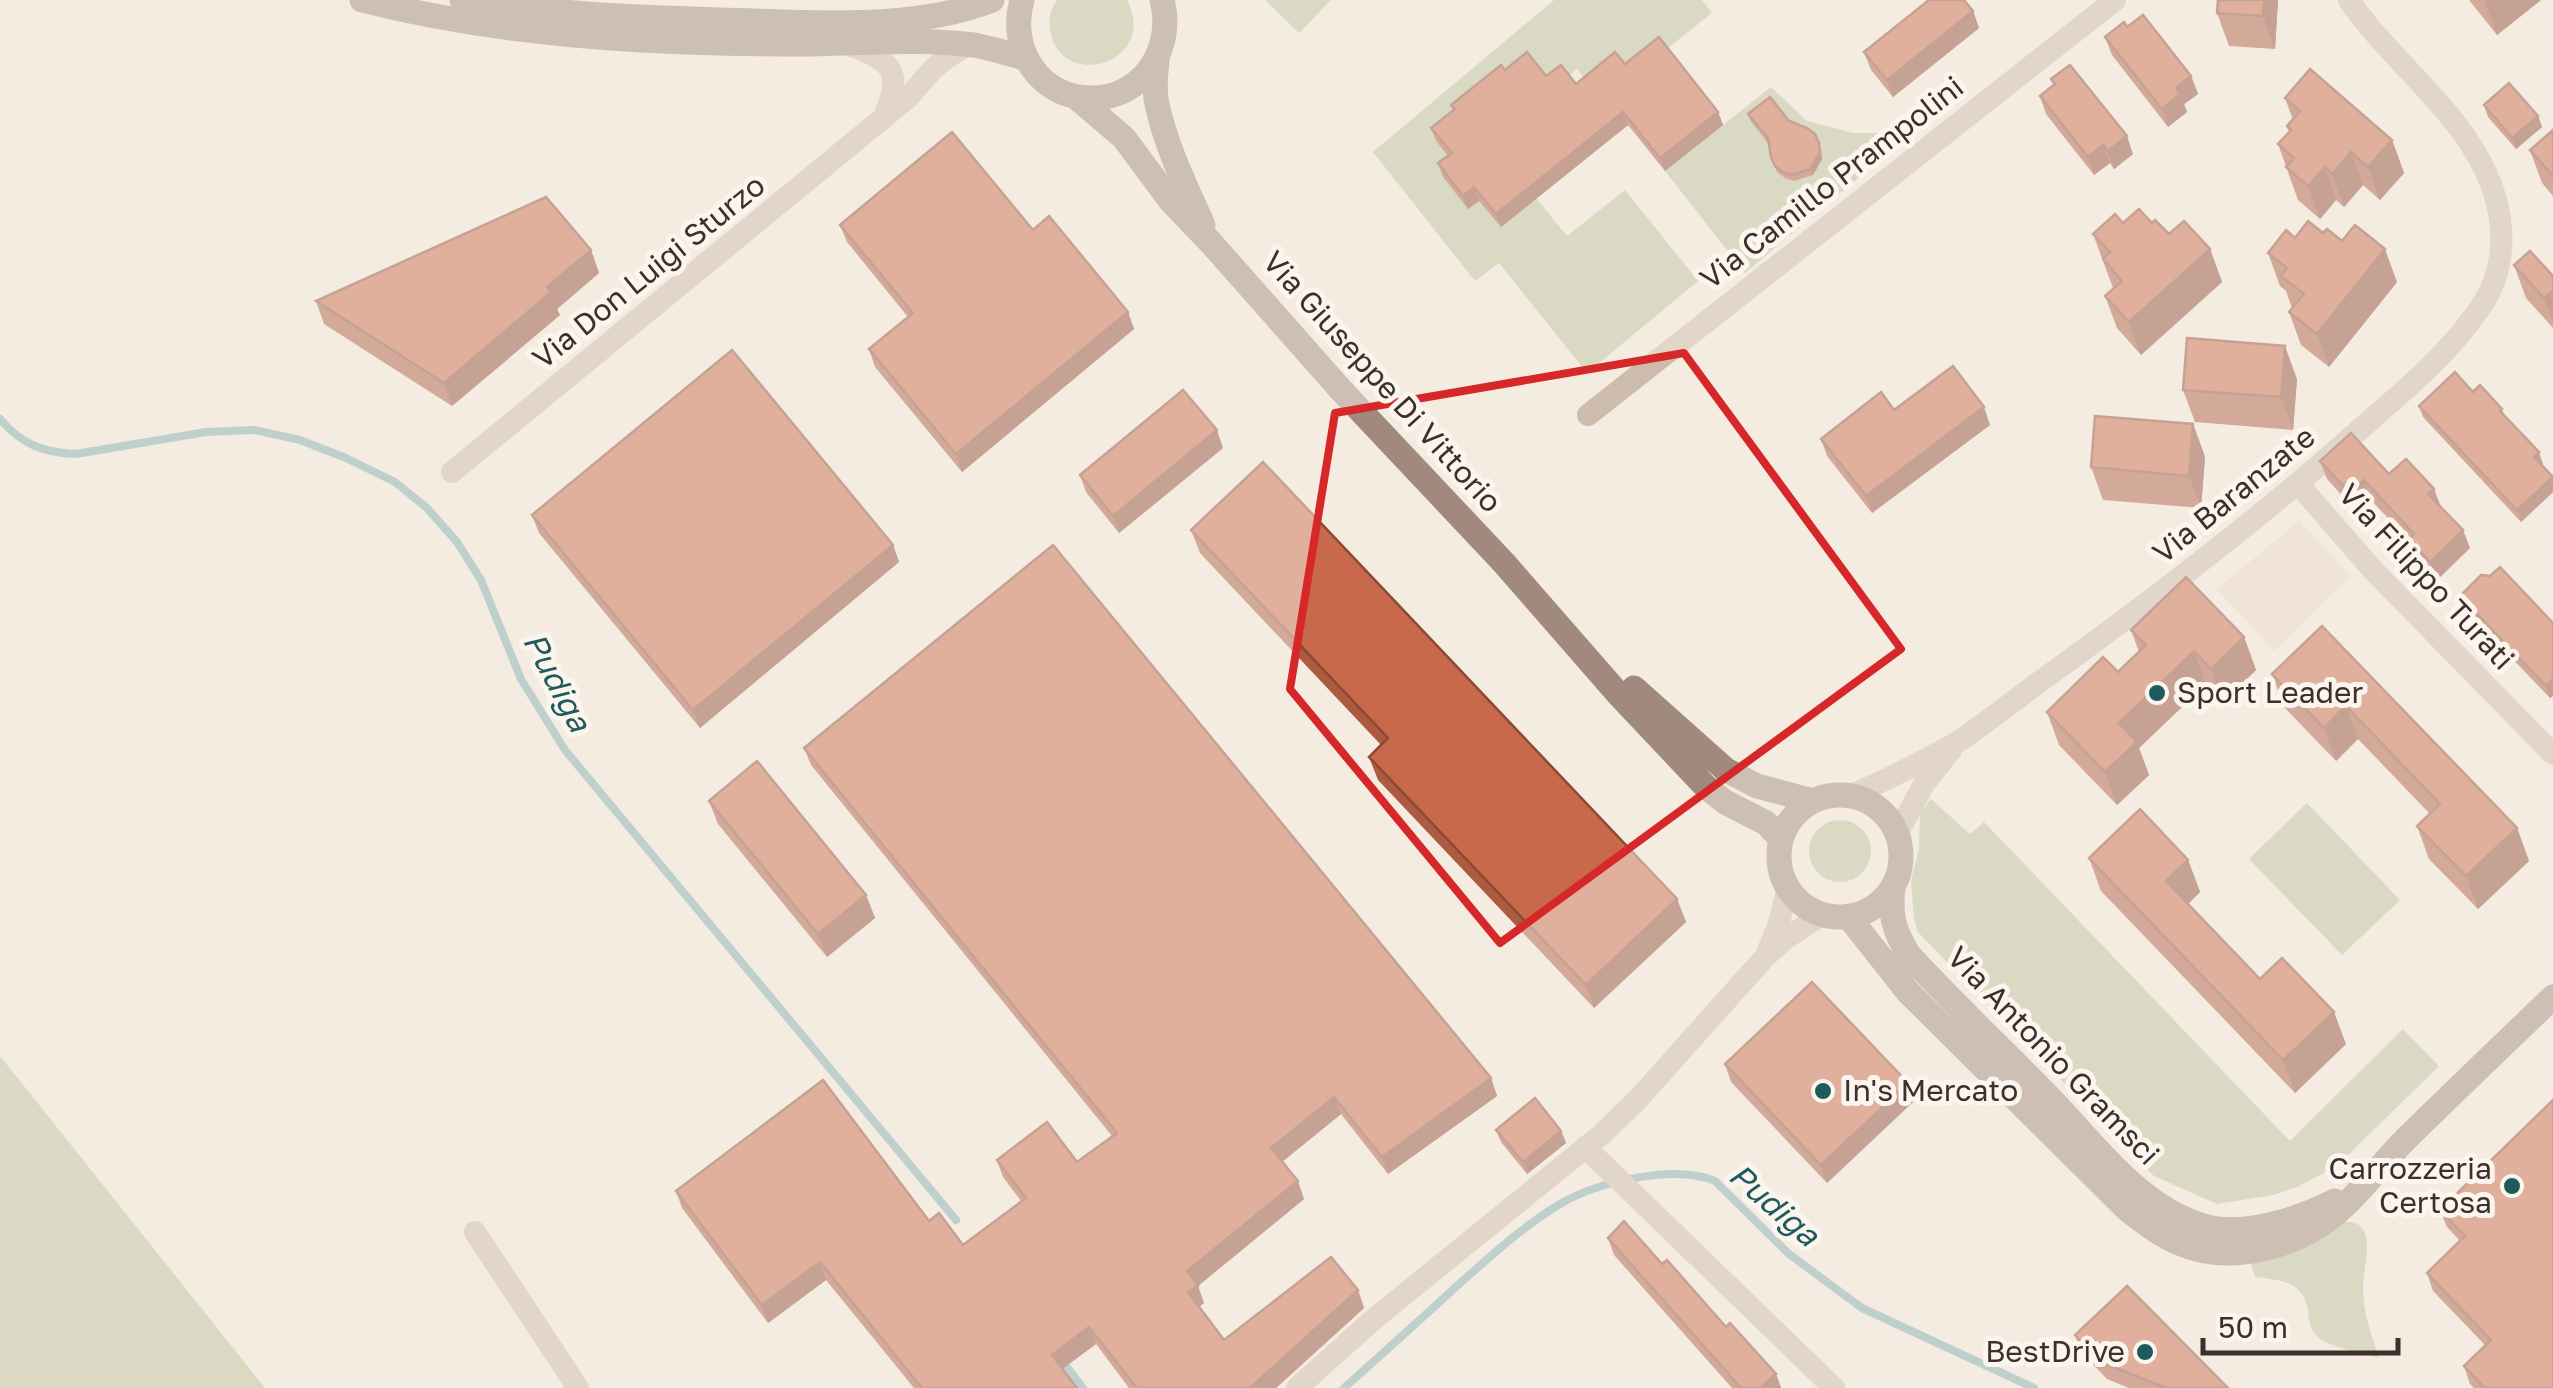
<svg xmlns="http://www.w3.org/2000/svg" width="2553" height="1388" font-family="'Golos Text',sans-serif">
<style>
.green{fill:#b8c4a0}
.plaza{fill:#ecdcc8}
.lines{fill:none;stroke-linecap:round;stroke-linejoin:round}
.stream{stroke:#7fb0b2;stroke-width:8}
.street{stroke:#cdbbac;stroke-width:22}
.secondary{stroke:#a18a7d;stroke-width:25}
.wall{fill:#ac5a40}
.shaded-wall{fill:#8c4a34}
.building{fill:#c8694b;stroke:#8c4a34;stroke-width:2.5}
.marked{fill:none;stroke:#d62828;stroke-width:8;stroke-linejoin:round}
.poi-dot{fill:#1f5a5e;stroke:#fbf5ee;stroke-width:4}
.labels{text-anchor:middle;stroke-width:10;stroke-linejoin:round;paint-order:stroke}
.street-label{font-size:30px;fill:#3b302b;stroke:#fbf5ee}
.poi-label{font-size:30px;fill:#3b302b;stroke:#fbf5ee;text-anchor:start}
.water-label{font-size:32px;font-style:italic;fill:#1f5a5e;stroke:#fbf5ee}
</style>
<rect width="100%" height="100%" fill="#f4ebe1"/>
<path class="green" d="M1057,0H1127C1160,63 1060,93 1050,30C1048,19 1051,9 1057,0Z
M1265,0H1331L1299,33Z
M1554,0H1702L1712,13L1630,78L1592,88L1577,69L1456,166L1468,209L1479,201L1536,198L1567,236L1625,190L1698,281L1587,373L1499,263L1475,281L1373,152Z
M1771,87L1807,121L1853,133H1882L1903,129L1926,121L1745,273L1665,171Z
M1931,799L1970,834L1984,822L2290,1141L2403,1029L2439,1066L2349,1154L2322,1174L2297,1187L2273,1195L2217,1204L2154,1176L2140,1162L1918,932L1914,920L1911,880L1919,849L1920,814Z
M2307,803L2400,900L2342,955L2249,859Z
M1809 851a31 31 0 1 1 62 0a31 31 0 1 1-62 0Z
M0,1056L265,1388H0Z
M2344,1222C2353,1222 2359,1222 2364,1231C2371,1246 2363,1271 2363,1287C2363,1312 2371,1335 2379,1358C2362,1353 2324,1347 2314,1333C2309,1327 2309,1318 2308,1311C2304,1281 2280,1280 2255,1277L2250,1261C2290,1255 2312,1249 2344,1222Z"/>
<path class="plaza" d="M2299,521L2351,576L2274,651L2217,589Z"/>
<g class="lines">
<path class="stream" d="M0,419C21,444 44,453 76,454L206,432L254,430L300,440L346,458L395,482L427,508L457,542L481,580L521,679L565,750L956,1220
M1066,1366L1083,1388
M1344,1388C1382,1354 1420,1320 1458,1285C1490,1257 1523,1226 1560,1204C1597,1182 1674,1164 1715,1181L1789,1254L1862,1308L2034,1388"/>
<path class="street" d="M847,44C888,60 905,68 885,114
M1588,415L2115,0
M452,472L910,96C930,71 940,59 969,45
M2298,484L2372,569L2553,754
M1851,795C1879,784 1905,770 1932,756C1941,751 1950,747 1959,741C1992,719 2023,693 2056,670C2154,599 2250,526 2341,446C2389,403 2444,361 2480,308C2496,285 2503,257 2501,229C2494,132 2399,74 2349,0
M1897,834L1924,784L1951,750
M1767,953L1778,926L1788,888
M1585,1147L1834,1388
M475,1232L578,1388
M1297,1388L1374,1319L1601,1135L1639,1098L1766,956L1785,939L1823,914"/>
<path class="secondary" d="M362,0C499,35 642,43 784,44C846,45 912,37 974,45C991,48 1008,54 1025,58
M462,0C547,14 634,17 720,20C808,22 910,32 992,0
M1022,0C1008,48 1039,98 1091,98C1143,99 1175,47 1162,0
M1157,59C1156,72 1154,85 1156,99C1164,142 1185,185 1203,225
M1076,97L1124,138L1170,200L1212,244L1341,390L1504,563L1620,696L1705,786L1725,802L1766,823L1781,839
M1634,688L1726,770L1757,786L1813,801
M1779 856a61 61 0 1 1 122 0a61 61 0 1 1-122 0Z
M1893,886C1890,916 1893,928 1908,954C1953,1003 2001,1048 2047,1095C2093,1142 2137,1206 2203,1226C2243,1238 2299,1219 2335,1201
M1848,916L1908,992L2128,1210C2143,1222 2160,1235 2179,1243C2231,1266 2302,1246 2342,1208C2366,1186 2386,1158 2410,1135C2457,1089 2505,1043 2553,997"/>
</g>
<path class="wall" d="M2278,0L2275,49L2229,46L2217,13Z
M2469,0H2541L2497,35Z
M1973,11L1979,28L1893,97L1871,70L1864,52Z
M2127,27L2191,76L2198,94L2184,104L2187,112L2168,127L2112,55L2105,37Z
M1625,64L1718,112L1723,125L1665,171L1628,125L1501,227L1479,201L1468,209L1443,177L1438,163L1448,156L1436,141L1431,128L1453,111L1451,105L1505,70L1546,76L1576,84Z
M2051,79L2133,154L2114,169L2110,163L2094,175L2046,114L2040,96L2054,85Z
M2285,98L2392,140L2404,173L2380,200L2363,185L2344,207L2336,200L2320,219L2298,200L2278,144L2289,132L2287,126L2293,120Z
M2484,105L2538,116L2542,127L2516,149L2488,117Z
M1748,114L1821,149L1822,159L1813,175L1794,181L1785,178L1777,172L1771,157L1768,143L1750,120Z
M2553,130V196L2542,183L2530,150Z
M2123,223H2152L2169,234L2210,249L2222,282L2141,355L2117,328L2105,296L2113,288L2093,234Z
M840,225L1033,230L1128,312L1134,329L962,472L875,367L869,349L908,317L847,242Z
M2323,233L2342,241L2397,282L2329,367L2301,345L2289,312L2292,308L2286,291L2280,286L2268,253L2295,238Z
M591,250L599,273L557,309L560,315L452,406L324,324L316,301Z
M2514,265L2553,276V328L2526,298Z
M2297,379L2293,430L2195,422L2183,390Z
M2473,392L2502,409L2504,416L2543,464L2542,466L2553,477V492L2521,522L2423,417L2419,406Z
M1894,410L1990,425L1872,513L1827,456L1821,439Z
M2193,424L2205,457L2201,508L2103,500L2091,467Z
M1223,448L1119,533L1086,492L1080,475Z
M2320,461L2389,474L2470,548L2437,580L2416,558L2409,540L2370,499L2356,511L2327,479Z
M532,515L893,545L899,562L700,728L539,533Z
M1191,530L1677,899L1686,922L1594,1008L1378,780L1369,757L1381,745L1200,553Z
M2460,596L2553,623V696L2550,698L2464,608Z
M2322,626L2517,828L2529,861L2478,909L2429,859L2417,826L2430,814L2358,739L2336,761L2284,707L2272,674Z
M2131,630L2244,637L2256,670L2223,702L2206,684L2139,748L2149,775L2117,805L2059,745L2047,712L2118,672L2139,652Z
M804,748L1491,1078L1497,1096L1388,1174L1341,1114L1282,1162L1304,1199L1198,1286L1204,1303L1199,1307L1224,1340L1358,1290L1364,1308L1276,1388H1129L1096,1344L1062,1369L1077,1388H914L826,1280L768,1323L682,1208L676,1191L929,1221L963,1245L1021,1201L1003,1177L997,1160L1077,1162L1112,1136L811,765Z
M709,801L866,895L875,918L827,957L718,824Z
M2089,858L2188,860L2200,892L2188,904L2260,979L2346,1044L2295,1093L2101,891Z
M1725,1064L1908,1083L1914,1101L1827,1183L1731,1082Z
M2553,1100V1388H2474L2470,1384L2464,1366L2485,1345L2433,1291L2427,1273L2460,1241L2447,1227L2440,1210Z
M1496,1130L1561,1131L1566,1143L1527,1174L1501,1142Z
M1608,1238L1662,1264L1776,1374L1781,1388H1732L1614,1255Z
M2075,1335L2228,1388H2129L2107,1379L2081,1352Z"/>
<path class="shaded-wall" d="M2264,0H2278L2275,49L2263,16Z
M2488,0H2541L2497,35L2485,2Z
M1973,11L1979,28L1893,97L1887,80Z
M2191,76L2198,94L2184,104L2187,112L2168,127L2162,109L2176,88Z
M1623,112L1628,125L1501,227L1496,214Z
M1718,112L1723,125L1665,171L1660,158Z
M2538,116L2542,127L2516,149L2512,138Z
M2127,136L2133,154L2114,169L2108,151Z
M2392,140L2404,173L2380,200L2368,167Z
M1819,143L1822,159L1813,175L1810,169Z
M2103,145L2110,163L2094,175L2088,157Z
M2351,152L2363,185L2344,207L2332,174Z
M2325,167L2336,200L2320,219L2308,186Z
M1474,187L1479,201L1468,209L1463,196Z
M2210,249L2222,282L2141,355L2129,322Z
M2385,249L2397,282L2329,367L2317,334Z
M591,250L599,273L557,309L560,315L452,406L444,383L547,287Z
M2553,291V322L2544,298Z
M1128,312L1134,329L962,472L956,454Z
M2285,346L2297,379L2293,430L2281,397Z
M1984,407L1990,425L1872,513L1866,496Z
M2193,424L2205,457L2201,508L2189,476Z
M1217,430L1223,448L1119,533L1113,516Z
M2539,452L2543,464L2539,469L2534,457Z
M2553,477V492L2521,522L2517,510Z
M2364,480L2370,499L2356,511L2350,493Z
M2434,489L2441,507L2428,494Z
M2463,530L2470,548L2437,580L2430,562Z
M893,545L899,562L700,728L693,710Z
M2244,637L2256,670L2223,702L2211,669Z
M2194,651L2206,684L2139,748L2149,775L2117,805L2105,772L2119,723Z
M2553,679V696L2550,698L2546,686Z
M2346,706L2358,739L2336,761L2324,728Z
M2517,828L2529,861L2478,909L2466,876Z
M2188,860L2200,892L2178,914L2166,881Z
M866,895L875,918L827,957L818,934Z
M1677,899L1686,922L1594,1008L1586,985Z
M2334,1012L2346,1044L2295,1093L2283,1060Z
M1491,1078L1497,1096L1388,1174L1382,1157Z
M1908,1083L1914,1101L1827,1183L1821,1165Z
M1334,1097L1341,1114L1277,1166L1271,1148Z
M1561,1131L1566,1143L1527,1174L1523,1162Z
M1298,1181L1304,1199L1198,1286L1204,1303L1195,1310L1188,1292L1187,1271Z
M820,1262L826,1280L768,1323L762,1305Z
M1358,1290L1364,1308L1276,1388H1250Z
M1089,1327L1096,1344L1058,1372L1052,1355Z
M1776,1374L1781,1388H1760Z"/>
<path class="building" d="M1929,0H1964L1973,11L1887,80L1864,52Z
M2218,0H2264L2263,16L2217,13Z
M2143,15L2191,76L2176,88L2180,94L2162,109L2105,37L2124,22L2127,27Z
M1659,37L1718,112L1660,158L1623,112L1496,214L1474,187L1463,196L1438,163L1452,153L1431,128L1455,109L1451,105L1501,65L1505,70L1527,52L1546,76L1561,65L1576,84L1615,52L1625,64Z
M2070,65L2127,136L2108,151L2103,145L2088,157L2040,96L2055,84L2051,79Z
M2310,69L2392,140L2368,167L2351,152L2332,174L2325,167L2308,186L2286,167L2294,158L2278,144L2291,130L2287,126L2300,111L2285,98Z
M2509,83L2538,116L2512,138L2484,105Z
M1770,97L1789,121L1807,128L1815,134L1819,143L1820,153L1810,169L1792,175L1783,172L1775,166L1771,157L1768,138L1748,114Z
M2553,130V176L2530,150Z
M952,132L1033,230L1049,216L1128,312L956,454L869,349L913,313L840,225Z
M546,197L591,250L547,287L551,292L444,383L316,301Z
M2139,209L2152,223L2155,220L2169,234L2184,221L2210,249L2129,322L2105,296L2122,281L2103,259L2110,252L2093,234L2115,214L2123,223Z
M2308,221L2323,233L2327,229L2342,241L2355,225L2385,249L2317,334L2289,312L2304,294L2281,276L2287,268L2268,253L2286,230L2295,238Z
M2530,251L2553,276V291L2544,298L2514,265Z
M2187,338L2285,346L2281,397L2183,390Z
M732,350L893,545L693,710L532,515Z
M1953,366L1984,407L1866,496L1821,439L1881,392L1894,410Z
M2455,372L2473,392L2480,385L2502,409L2500,411L2539,452L2534,457L2553,477L2517,510L2419,406Z
M1183,390L1217,430L1113,516L1080,475Z
M2095,416L2193,424L2189,476L2091,467Z
M2351,433L2389,474L2406,459L2434,489L2428,494L2463,530L2430,562L2409,539L2414,534L2364,480L2350,493L2320,461Z
M1263,462L1677,899L1586,985L1369,757L1388,738L1191,530Z
M1053,545L1491,1078L1382,1157L1334,1097L1271,1148L1298,1181L1187,1271L1198,1286L1188,1292L1224,1340L1331,1257L1358,1290L1250,1388H1137L1089,1327L1052,1355L1077,1388H922L820,1262L762,1305L676,1191L823,1080L929,1221L939,1213L963,1245L1026,1198L997,1160L1047,1122L1077,1162L1117,1133L804,748Z
M2500,567L2553,623V679L2546,686L2460,596L2481,575L2490,576Z
M2186,577L2244,637L2211,669L2194,651L2119,723L2137,742L2105,772L2047,712L2103,657L2118,672L2146,645L2131,630Z
M2322,626L2517,828L2466,876L2417,826L2440,804L2346,706L2324,728L2272,674Z
M757,761L866,895L818,934L709,801Z
M2140,809L2188,860L2166,881L2260,979L2282,958L2334,1012L2283,1060L2089,858Z
M1812,982L1908,1083L1821,1165L1725,1064Z
M1535,1098L1561,1131L1523,1162L1496,1130Z
M2553,1100V1388H2485L2464,1366L2491,1340L2427,1273L2465,1236L2440,1210Z
M1624,1221L1662,1264L1667,1260L1726,1327L1730,1323L1776,1374L1760,1388H1741L1608,1238Z
M2127,1286L2228,1388H2166L2101,1362L2075,1335Z"/>
<path d="M0 0H2553V1388H0ZM1684,353L1901,649L1500,943L1290,689L1335,413Z" fill="#f4ebe1" fill-opacity=".55" fill-rule="evenodd"/>
<path class="marked" d="M1684,353L1901,649L1500,943L1290,689L1335,413Z"/>
<g class="poi-dot">
<circle cx="2157" cy="693" r="10"/>
<circle cx="1823" cy="1091" r="10"/>
<circle cx="2512" cy="1186" r="10"/>
<circle cx="2145" cy="1352" r="10"/>
</g>
<g class="labels">
<g class="street-label">
<text transform="translate(1832 183) rotate(-38)" y="10">Via Camillo Prampolini</text>
<text transform="translate(649 272) rotate(-39)" y="10">Via Don Luigi Sturzo</text>
<text transform="translate(1382 382) rotate(48)" y="10">Via Giuseppe Di Vittorio</text>
<text transform="translate(2234 495) rotate(-39)" y="10">Via Baranzate</text>
<text transform="translate(2426 577) rotate(47)" y="10">Via Filippo Turati</text>
<text transform="translate(2053 1056) rotate(46)" y="10">Via Antonio Gramsci</text>
</g>
<g class="poi-label">
<text x="2177" y="703">Sport Leader</text>
<text x="1843" y="1101">In's Mercato</text>
<text x="2492" y="1179" text-anchor="end">Carrozzeria<tspan x="2492" dy="34">Certosa</tspan></text>
<text x="2125" y="1362" text-anchor="end">BestDrive</text>
</g>
<g class="water-label">
<text transform="translate(557 682) rotate(62)" y="11">Pudiga</text>
<text transform="translate(1774 1205) rotate(41)" y="11">Pudiga</text>
</g>
</g>
<path d="M2203 1338v15h195v-15" fill="none" stroke="#3b302b" stroke-width="5"/>
<text x="2218" y="1338" font-size="30" fill="#3b302b" stroke="#fbf5ee" stroke-width="8" paint-order="stroke">50 m</text>
</svg>
